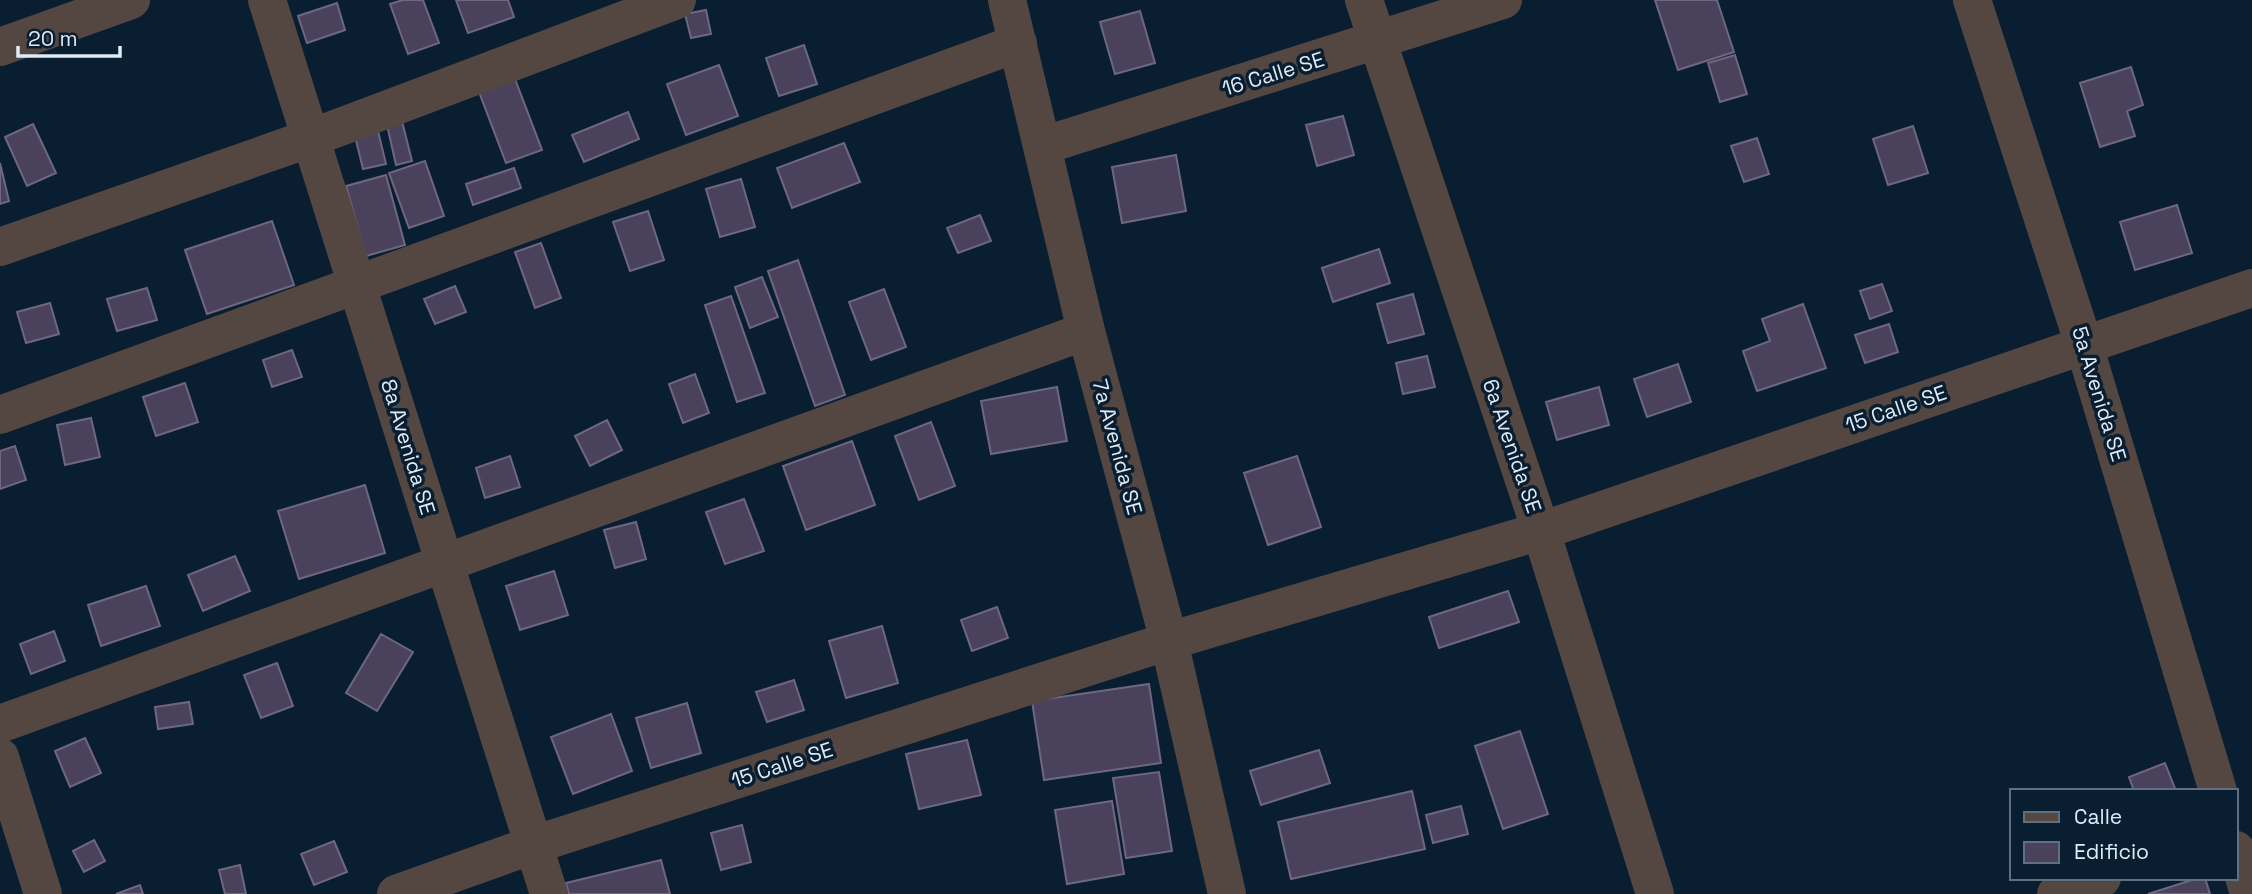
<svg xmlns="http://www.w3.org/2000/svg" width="2252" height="894" font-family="'Space Grotesk',sans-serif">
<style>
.building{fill:#4a425c;stroke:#6f6682;stroke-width:2}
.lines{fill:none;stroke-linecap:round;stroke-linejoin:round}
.minor{stroke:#544741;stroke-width:38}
.labels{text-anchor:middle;stroke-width:7;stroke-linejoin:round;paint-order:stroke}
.street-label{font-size:21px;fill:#dfecf8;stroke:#091e30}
</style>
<rect width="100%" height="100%" fill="#091e30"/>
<path class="building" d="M403,0H423L439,43L408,54L390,4Z
M456,0H508L514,17L468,33Z
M1655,0H1717L1734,52L1678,70Z
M337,3L345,30L307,43L298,16Z
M706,10L711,34L691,38L685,14Z
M1140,11L1155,63L1115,74L1100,22Z
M804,45L817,84L779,96L766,58Z
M1735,55L1747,94L1720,102L1708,63Z
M719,65L738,116L686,135L667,84Z
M2131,67L2143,105L2127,111L2135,136L2100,147L2080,83Z
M512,71L542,150L506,163L476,84Z
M628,112L639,139L584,162L572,135Z
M1343,116L1354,155L1317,166L1306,125Z
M402,121L412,161L396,165L387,125Z
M376,123L386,164L363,169L353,128Z
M33,124L56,173L27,186L5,137Z
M1913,126L1928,173L1888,185L1873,139Z
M1757,138L1769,174L1744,182L1731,146Z
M844,143L860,182L792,208L777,168Z
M1176,155L1186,211L1122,223L1112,167Z
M425,161L444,216L409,228L389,173Z
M0,163L9,201L0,204Z
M514,168L521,188L473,205L466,184Z
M386,175L405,245L366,256L346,186Z
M741,179L755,227L720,237L706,189Z
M2177,205L2192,253L2135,270L2120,222Z
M648,211L664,260L630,271L613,222Z
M980,215L991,241L958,253L947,228Z
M272,221L294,285L207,314L185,250Z
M541,243L561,298L535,308L515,252Z
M1379,249L1390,283L1333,302L1322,268Z
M798,260L845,395L815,406L768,271Z
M762,277L778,317L750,328L735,287Z
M1882,284L1892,311L1870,319L1860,291Z
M455,286L466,312L435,324L424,299Z
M147,288L157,320L117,331L107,299Z
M884,289L906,347L871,360L849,302Z
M1413,294L1424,334L1388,343L1377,304Z
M731,296L765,393L737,402L705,305Z
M50,303L59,334L26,343L17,312Z
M1803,304L1826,368L1757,391L1743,351L1770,341L1762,319Z
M1889,324L1898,352L1865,363L1855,335Z
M292,350L302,377L272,387L263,360Z
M1427,356L1435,387L1403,394L1396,363Z
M1678,364L1691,402L1647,417L1634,379Z
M695,374L709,413L683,423L669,384Z
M185,383L198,422L156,436L143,397Z
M1057,387L1067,441L991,454L981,401Z
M1599,387L1609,425L1557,440L1546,402Z
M91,418L100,457L65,465L57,425Z
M607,420L622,450L590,466L575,436Z
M931,422L955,486L919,500L895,436Z
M852,441L875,505L806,530L783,466Z
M15,446L26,480L0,489V451Z
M510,456L520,487L485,498L476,468Z
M1297,456L1321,527L1268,545L1244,473Z
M365,485L385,553L299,579L278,511Z
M744,499L764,551L725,564L706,512Z
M636,522L646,559L615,568L604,530Z
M235,556L250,591L203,611L188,575Z
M554,571L568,615L520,630L506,586Z
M146,586L160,626L101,646L88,605Z
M1508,591L1519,622L1439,648L1429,617Z
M997,607L1008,638L972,651L961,620Z
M882,626L898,683L846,698L829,641Z
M54,631L65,661L31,674L20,644Z
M381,634L413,652L377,711L346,693Z
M277,663L293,706L261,718L244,675Z
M794,680L804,710L767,722L756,692Z
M1149,684L1161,763L1044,780L1032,701Z
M189,702L193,724L158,729L155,707Z
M687,703L701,753L651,768L636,718Z
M611,714L632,771L573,794L551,737Z
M1520,731L1548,814L1503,829L1475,746Z
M85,738L101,773L70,787L55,751Z
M967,740L981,795L919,809L906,754Z
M1319,750L1330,783L1261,805L1250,771Z
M2165,763L2176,791H2134L2129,777Z
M1159,772L1172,851L1126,858L1113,778Z
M1412,791L1425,849L1291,879L1278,822Z
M1112,801L1124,874L1067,884L1055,810Z
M1461,806L1468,834L1433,843L1426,815Z
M742,825L751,862L721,870L711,833Z
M94,840L105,861L84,872L73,851Z
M334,841L347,872L314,885L301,854Z
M661,860L670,894H569L566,883Z
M240,865L246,894H225L219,870Z
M2198,878H2205L2210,894H2148Z
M140,885L143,894H116Z"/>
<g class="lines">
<path class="minor" d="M267,0L549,894
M1007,0L1086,331L1169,641L1227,894
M1364,0L1541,531L1655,894
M1972,0L2084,345L2218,791
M0,47L131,0
M1042,146L1503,0
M0,247L311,138L677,0
M0,415L1018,43
M0,724L1086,331
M0,757L43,894
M2236,850L2249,894
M396,894L533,845L1169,641L1541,531L2252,288
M2056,894L2102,878"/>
</g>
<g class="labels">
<g class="street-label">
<text transform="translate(1273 74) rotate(-17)" y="7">16 Calle SE</text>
<text transform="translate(2099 394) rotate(73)" y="7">5a Avenida SE</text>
<text transform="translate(1896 409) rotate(-19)" y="7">15 Calle SE</text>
<text transform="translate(1512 446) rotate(71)" y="7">6a Avenida SE</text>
<text transform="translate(408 447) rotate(73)" y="7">8a Avenida SE</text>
<text transform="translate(1117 447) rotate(75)" y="7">7a Avenida SE</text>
<text transform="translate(782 765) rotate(-18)" y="7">15 Calle SE</text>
</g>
</g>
<rect x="2010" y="789" width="228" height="91" fill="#091e30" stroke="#5f7080" stroke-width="2"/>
<rect x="2024" y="812" width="35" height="10" fill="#544741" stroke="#5f7080" stroke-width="2"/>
<text x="2074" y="824" font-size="21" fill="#dfecf8">Calle</text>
<rect x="2024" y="842" width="35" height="21" fill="#4a425c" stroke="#5f7080" stroke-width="2"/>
<text x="2074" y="859" font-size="21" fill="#dfecf8">Edificio</text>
<path d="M18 46v10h102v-10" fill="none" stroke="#dfecf8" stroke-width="3.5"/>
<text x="28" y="46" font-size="21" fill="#dfecf8" stroke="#091e30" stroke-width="5" paint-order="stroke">20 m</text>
</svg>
